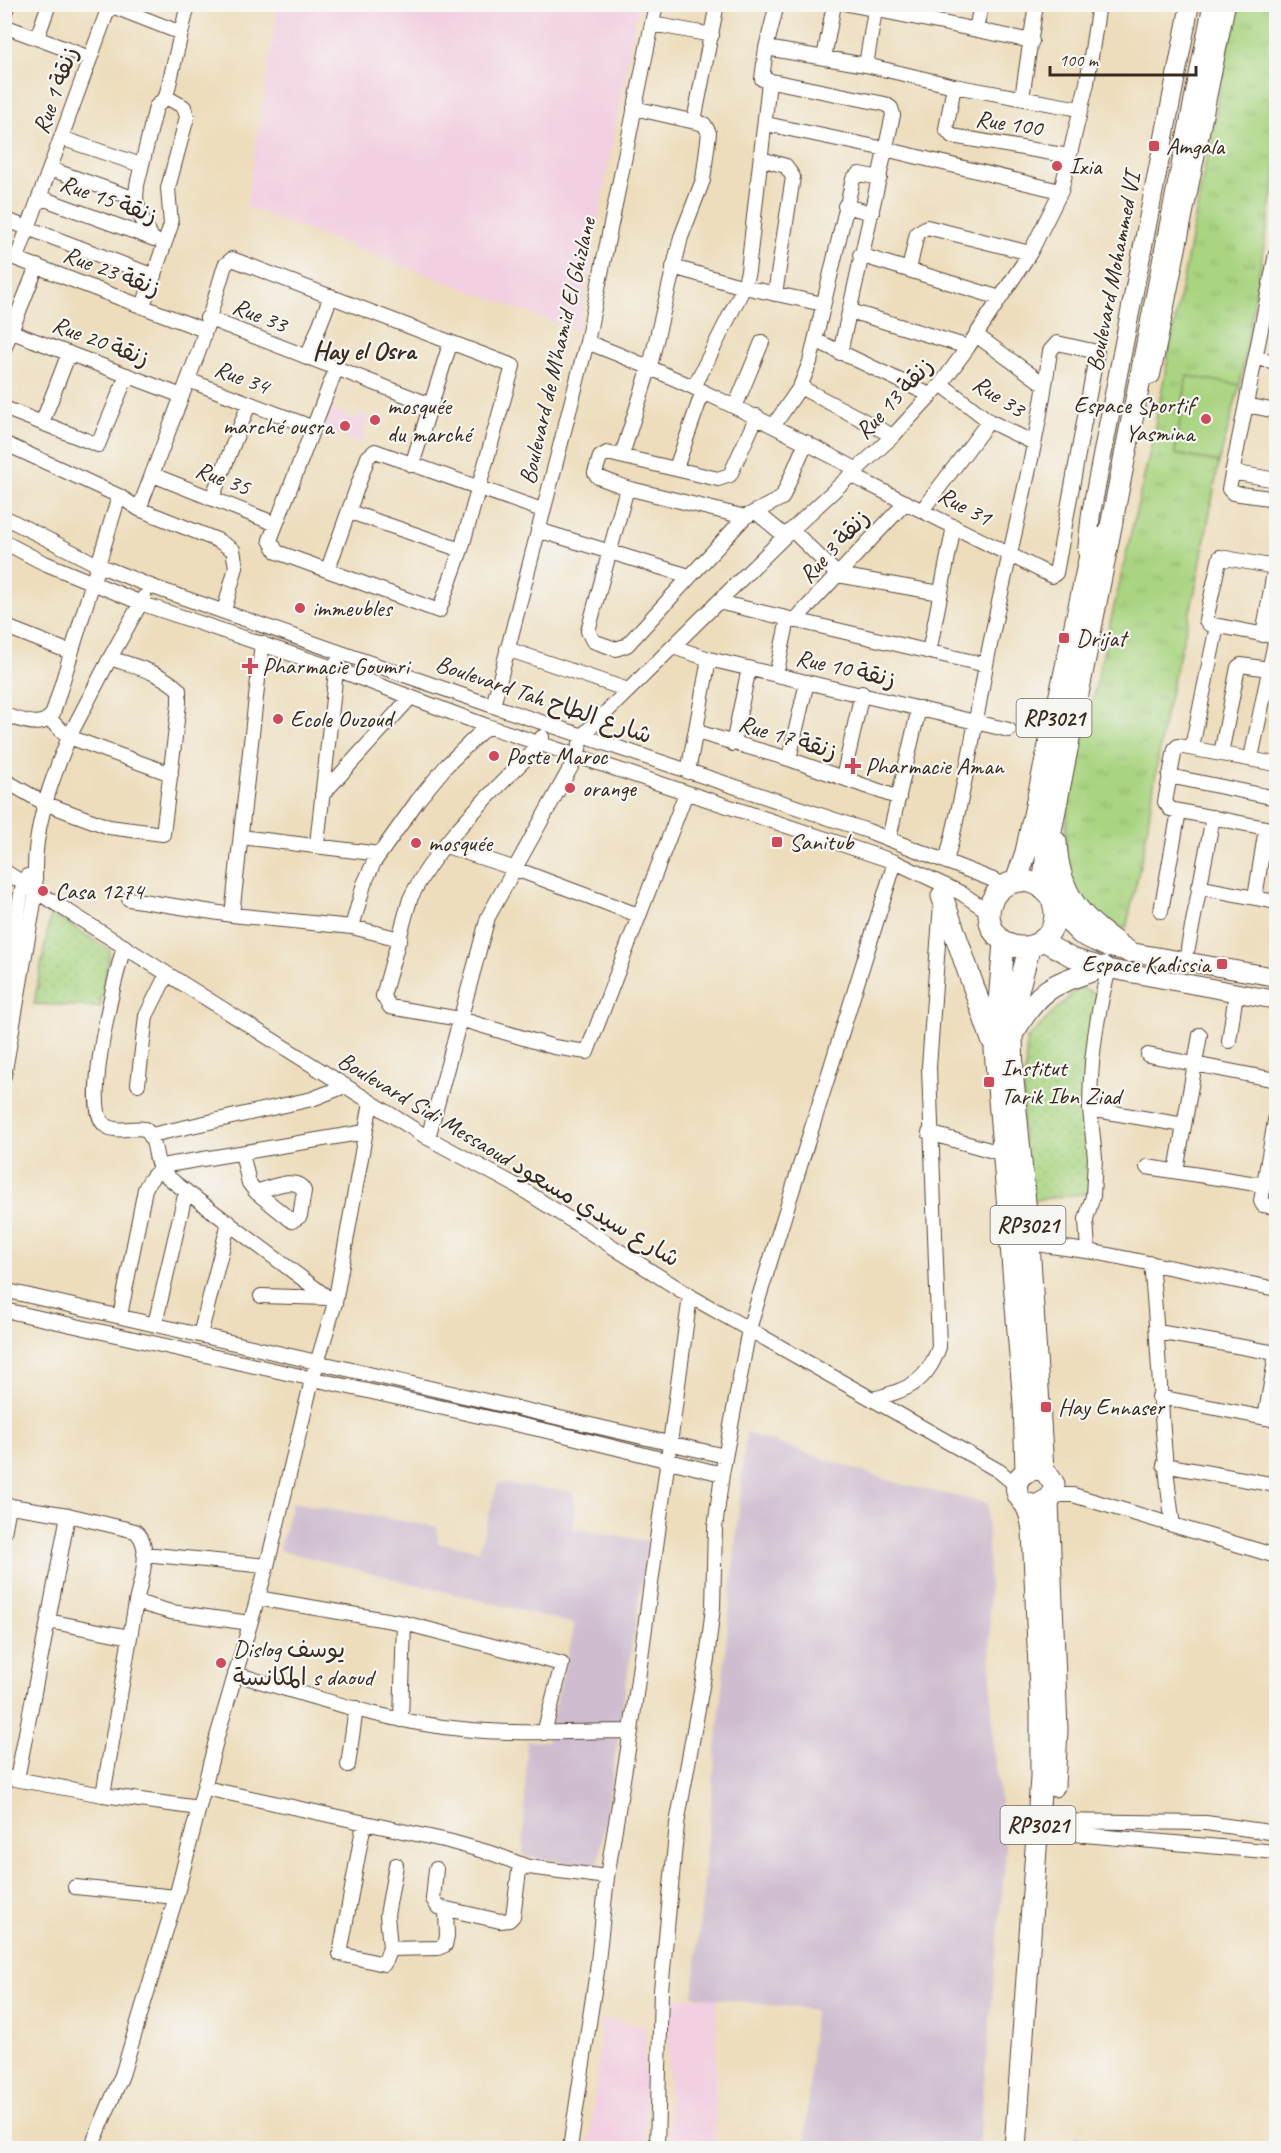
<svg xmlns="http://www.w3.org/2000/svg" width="1281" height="2153" font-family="Caveat,'Playpen Sans Arabic',sans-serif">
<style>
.built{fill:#f2cfe1}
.industrial{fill:#cfbdcf}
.grass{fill:url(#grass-tufts);stroke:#727f4f;stroke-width:1.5}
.park{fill:url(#park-dots);stroke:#727f4f;stroke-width:1.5}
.pitch{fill:#a9d480;stroke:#727f4f;stroke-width:1.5}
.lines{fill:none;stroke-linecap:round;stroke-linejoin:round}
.minor-casing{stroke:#564536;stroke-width:16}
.major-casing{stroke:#564536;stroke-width:20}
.highway-casing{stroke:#564536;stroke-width:23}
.minor{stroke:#fff;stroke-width:14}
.major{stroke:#fff;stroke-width:18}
.highway{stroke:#fff;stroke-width:21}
.poi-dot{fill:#d1495b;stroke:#f6f6f2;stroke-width:2}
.labels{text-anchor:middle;stroke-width:4.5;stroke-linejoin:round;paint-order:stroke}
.shield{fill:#f6f6f2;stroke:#73675e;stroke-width:1.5}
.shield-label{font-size:22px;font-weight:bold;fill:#3b2a1e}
.street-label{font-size:24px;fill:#3b2a1e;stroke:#f6f6f2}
.poi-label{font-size:24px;fill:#3b2a1e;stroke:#f6f6f2;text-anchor:start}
.neighbourhood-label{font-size:26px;font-weight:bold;fill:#3b2a1e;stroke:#f6f6f2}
</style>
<defs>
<pattern id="grass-tufts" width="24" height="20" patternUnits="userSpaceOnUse" patternTransform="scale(1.5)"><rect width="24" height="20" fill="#a9d480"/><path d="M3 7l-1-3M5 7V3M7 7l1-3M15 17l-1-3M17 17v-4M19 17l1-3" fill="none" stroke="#92b66e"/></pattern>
<pattern id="park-dots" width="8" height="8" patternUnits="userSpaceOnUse" patternTransform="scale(1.5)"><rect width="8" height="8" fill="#a9d480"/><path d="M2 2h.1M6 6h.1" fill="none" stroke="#92b66e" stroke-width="1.8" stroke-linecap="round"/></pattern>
</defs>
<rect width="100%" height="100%" fill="#f6f6f2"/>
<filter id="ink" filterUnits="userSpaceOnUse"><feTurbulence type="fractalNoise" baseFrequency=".0167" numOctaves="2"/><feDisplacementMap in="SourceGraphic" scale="12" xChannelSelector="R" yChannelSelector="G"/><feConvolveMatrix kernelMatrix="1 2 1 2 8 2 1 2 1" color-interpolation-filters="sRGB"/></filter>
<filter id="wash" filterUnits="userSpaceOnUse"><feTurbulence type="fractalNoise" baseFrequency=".008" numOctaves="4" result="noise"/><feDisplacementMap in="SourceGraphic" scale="24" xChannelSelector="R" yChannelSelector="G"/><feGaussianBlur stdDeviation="1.35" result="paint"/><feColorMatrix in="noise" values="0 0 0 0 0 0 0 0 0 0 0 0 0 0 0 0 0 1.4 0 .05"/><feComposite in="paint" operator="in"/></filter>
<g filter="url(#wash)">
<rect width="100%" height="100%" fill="#edddbc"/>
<path class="built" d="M278,5H638L578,331L246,207Z
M330,409L357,420L360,414L369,417L361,444L322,428Z
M668,1998H717L715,2148H669Z
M602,2019L645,2026L646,2148H589Z"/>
<path class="industrial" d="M746,1433L900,1484L987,1503L993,1745L1006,1852L978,2148H805L814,2010L693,1996Z
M498,1483L574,1492V1529L648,1541L598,1867L523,1856L527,1741H547L575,1624L279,1550L292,1502L437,1527L438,1543L479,1550Z
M1074,2135L1118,2148H1073Z"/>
<path class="grass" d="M1236,5H1276V176L1240,385L1187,377L1175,454L1219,462L1197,582L1165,715L1144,848L1126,929C1114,923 1099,918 1088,910C1060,889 1065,836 1068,806L1150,451Z"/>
<path class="park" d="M51,913L110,950L100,1007L34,1004Z
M1079,987L1098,995L1089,1072L1096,1192L1027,1201L1022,1122L1027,1039Z"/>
<path class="pitch" d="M1187,376L1240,385L1219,462L1175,454Z"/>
</g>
<g filter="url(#ink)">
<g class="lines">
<defs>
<path id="minor" d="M107,4L181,33
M777,4L766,48L762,79L885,104L891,108L893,115L840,353
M848,4L1032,41
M4,15L8,4
M652,24L712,35
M4,26L90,58
M976,30L981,4
M37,38L49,4
M766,48L866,65L954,86L1080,109
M824,58L834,4
M866,65L876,4
M954,86L946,129L952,136L1069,156
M1022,98L1036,4
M694,121L717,4
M766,124L885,149L1060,191
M61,138L141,165
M761,159L786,166L793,177L775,294
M50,169L136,199
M39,197L154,239
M845,206L872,213
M4,219L154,276
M152,238L140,215L136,199L137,185L156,107L166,97
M4,254L204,330
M1276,254L1229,489L1233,493L1276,499
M860,255L1000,298
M17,258L110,4
M673,267L744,287L823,304
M909,270L917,233L927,227L1030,253
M143,306L171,225L168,188L187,117L184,107L166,97L188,4
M850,311L968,347
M207,318L431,405
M4,329L182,396
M976,335L1045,385
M815,340L930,395
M587,342C681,378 769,423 858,470
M4,349L37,266
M307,358L331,296
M1256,358L1276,362
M188,380L314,428
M941,384L989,421L1034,443
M694,387L744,287L748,271L769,82
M800,387L893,436
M1246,405L1276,411
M735,407L762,342
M4,408L98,445L127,375
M42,423L69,353
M774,425L800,387L810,362L853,179L859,174L880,178
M4,443L119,496L139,509L200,348L225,265L232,259L513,366L461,550L439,611L277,552L270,540L336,369
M622,455L650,366L681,237L703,180L709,133L704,124L634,108
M412,465L450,344
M676,468L703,391
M1232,472L1276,480
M153,475L276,524
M851,475L1052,576L1056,573L1097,352L1057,343L1050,351C1036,457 1006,560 986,665C974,731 963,797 946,862
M627,488L588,631L593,641L616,649L627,645L745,517L782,498L806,442
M212,498L249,404
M139,509L217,540L233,550L236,567L224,611
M923,509L989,421
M350,512L461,550
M756,512L785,536
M4,517L98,565L153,587L493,706L868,831L1006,885
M745,517L627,488L598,477L595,473L600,457L607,453L718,479L730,475L757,416
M538,530L689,576
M792,530L838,575L940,593
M4,542L42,562L146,605L336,669L487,726L895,862L961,893L989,912
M1275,567L1220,557L1206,620L1209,624L1276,637
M328,569L368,457L375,451L542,510
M718,602L986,665
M794,621L906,502
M4,626L70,652
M1263,635L1276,561
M673,647L709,659L1009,730
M507,649L628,690
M929,652L954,526
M110,658L144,597
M776,675L788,619
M493,706L587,342L656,4
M4,715C20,719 43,731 53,713L119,496
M697,732L789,759L899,798
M542,737L540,744C495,791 439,839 410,899L383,996L390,1007L460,1019L554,1047L587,1052L686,793
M733,744L749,668
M1192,747L1217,626
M1221,754L1238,667L1241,665L1276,670
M1251,758L1276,637
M789,759L807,682
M688,772L709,659
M1169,776L1276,798
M843,778L862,693
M4,780L44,803L109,827L163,834L179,704V690C161,672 133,666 110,658L69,737L171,774
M322,795L410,698
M241,837L380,854
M889,838L919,708
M317,844L337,662
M446,846L513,868L638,915
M4,871L428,1138L517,1186L690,1296L999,1471L1017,1486
M1198,887L1276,902
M1255,898L1266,828L1170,809L1165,802L1175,749L1178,746L1276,764
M129,899L232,915L352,927L400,939
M1161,911L1179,811
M232,915L262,643
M352,927L364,884L374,862L418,800L447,765L487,726
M124,946C116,975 81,1108 105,1125C116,1134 132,1126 145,1129C158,1141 153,1157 161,1170C164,1175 171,1179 175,1183L335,1303
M1188,948L1213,817
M1109,969C1096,1015 1090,1061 1090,1109L1184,1125
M4,997L23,882L27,876
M1229,1041L1236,993
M1148,1055L1276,1080
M4,1076L36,891C30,837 49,786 69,737L49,719
M138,1084L146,1016L167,974
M1276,1115L1261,1201L1263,1205L1276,1207
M929,1133L1004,1154
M151,1135L312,1099L345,1086
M428,1138L488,917L577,756L582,736L785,536L893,436L941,384L968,347L1030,253L1061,191L1087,83L1099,4
M242,1153L249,1183L256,1192L292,1221L300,1216L304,1191C297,1175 270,1188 256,1192
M1147,1167L1263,1185
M1176,1171L1200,1035
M1029,1243L1094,1252L1276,1289
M1088,1251L1086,1219L1093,1196L1095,1158L1090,1109
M1151,1263C1160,1351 1160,1438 1173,1525
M4,1290L725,1456
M261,1296L328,1298
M4,1310L556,1433L722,1474
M120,1316L145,1189C150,1178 156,1171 167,1165L365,1132
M155,1324L186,1191
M1158,1332L1276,1353
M200,1335L229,1222
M1159,1397L1276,1420
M873,1399C907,1390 927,1383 939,1347L929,1067L941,903
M1265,1418L1276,1355
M1164,1465L1276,1485
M1053,1495H1073L1276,1556
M4,1505L68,1515L135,1531C154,1546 140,1582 136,1602L171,1612L250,1623
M68,1515L48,1621L130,1637
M4,1533L9,1506
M144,1554L267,1566
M257,1598L404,1623L562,1664L544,1733
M136,1602L103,1795L199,1808
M235,1674C309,1695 385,1722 462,1729C518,1735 575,1731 631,1731
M401,1720L404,1623
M348,1765L356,1708
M4,1777L103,1795
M17,1779L48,1621
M205,1788L448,1841L494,1854L528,1867L607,1877
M1051,1821L1206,1823L1276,1833
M364,1823L340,1954L384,1964L390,1948L387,1915L396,1865
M1051,1832L1276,1852
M436,1869L433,1899L438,1907L500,1921L509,1920L513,1916L520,1864
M75,1887L176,1897
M389,1949L438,1948L445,1945L447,1936L446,1910
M91,2148L122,2075L176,1897L217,1737L267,1566L312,1380L335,1303L371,1102
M570,2148L597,1971L607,1877L631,1731L690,1296
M657,2148L661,1990L677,1824L707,1659L713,1607L715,1528L722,1474L749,1329L895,862"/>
<path id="major" d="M1151,375L1226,4
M1087,551L1091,513L1190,4
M1055,910L1080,935L1108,948L1276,977
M1042,941L1071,957L1109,969L1276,1000"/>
<path id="highway" d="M1056,842C1059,899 1084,921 1129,952
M989 914a33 33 0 1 1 66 0a33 33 0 1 1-66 0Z
M1016,882L1026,852L1094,537
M1043,889L1047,851L1214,4
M942,896L992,1040
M1004,942L995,1050L1024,1404L1026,1471
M1030,946L1014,1005L1012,1035L1013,1080L1029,1243L1043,1470
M1015,1030C1042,984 1056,984 1103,967
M1048,1502L1057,1730L1054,1786
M1015,2148L1041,1778V1713L1033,1531C1032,1522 1030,1512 1025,1504C1022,1500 1018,1497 1017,1492C1013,1475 1031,1466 1045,1471L1054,1484L1052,1497L1036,1506L1024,1503"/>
</defs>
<use href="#minor" class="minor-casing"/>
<use href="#major" class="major-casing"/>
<use href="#highway" class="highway-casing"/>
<use href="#minor" class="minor"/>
<use href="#major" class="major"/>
<use href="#highway" class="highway"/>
</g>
</g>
<g class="poi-dot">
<rect x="1148" y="140" width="12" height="12" rx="3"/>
<circle cx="1057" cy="166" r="6"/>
<circle cx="1206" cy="419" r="6"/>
<circle cx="375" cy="420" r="6"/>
<circle cx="345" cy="426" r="6"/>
<circle cx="300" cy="608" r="6"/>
<rect x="1058" y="632" width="12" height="12" rx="3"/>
<path d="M247 657h6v6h6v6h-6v6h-6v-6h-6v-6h6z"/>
<circle cx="278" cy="719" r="6"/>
<circle cx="494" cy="756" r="6"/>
<path d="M850 757h6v6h6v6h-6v6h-6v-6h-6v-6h6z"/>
<circle cx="570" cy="788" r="6"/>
<rect x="771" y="836" width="12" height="12" rx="3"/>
<circle cx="416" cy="843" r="6"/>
<circle cx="43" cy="891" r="6"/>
<rect x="1216" y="958" width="12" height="12" rx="3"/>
<rect x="983" y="1076" width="12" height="12" rx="3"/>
<rect x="1040" y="1401" width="12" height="12" rx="3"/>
<circle cx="221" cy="1663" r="6"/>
</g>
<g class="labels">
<g class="shield">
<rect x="1016.5" y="699" width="75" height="38" rx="4.5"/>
<rect x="990.5" y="1206" width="75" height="38" rx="4.5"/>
<rect x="1000.5" y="1806" width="75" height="38" rx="4.5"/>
</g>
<g class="shield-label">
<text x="1054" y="726">RP3021</text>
<text x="1028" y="1233">RP3021</text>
<text x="1038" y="1833">RP3021</text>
</g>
<g class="street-label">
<text transform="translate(55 90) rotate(-70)" y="8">Rue 1 زنقة</text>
<text transform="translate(1009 123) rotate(9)" y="8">Rue 100</text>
<text transform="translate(109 199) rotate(20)" y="8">Rue 15 زنقة</text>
<text transform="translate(112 271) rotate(21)" y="8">Rue 23 زنقة</text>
<text transform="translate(1113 272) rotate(-79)" y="8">Boulevard Mohammed VI</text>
<text transform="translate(260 315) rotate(22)" y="8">Rue 33</text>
<text transform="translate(101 341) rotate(21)" y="8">Rue 20 زنقة</text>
<text transform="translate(557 351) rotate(-77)" y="8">Boulevard de M'hamid El Ghizlane</text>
<text transform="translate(242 377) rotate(21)" y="8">Rue 34</text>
<text transform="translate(999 396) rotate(33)" y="8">Rue 33</text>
<text transform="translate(894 398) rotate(-47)" y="8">Rue 13 زنقة</text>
<text transform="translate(223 478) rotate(21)" y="8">Rue 35</text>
<text transform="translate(965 506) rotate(28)" y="8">Rue 31</text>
<text transform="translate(834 546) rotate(-47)" y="8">Rue 3 زنقة</text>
<text transform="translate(846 668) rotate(13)" y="8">Rue 10 زنقة</text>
<text transform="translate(544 699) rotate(19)" y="8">Boulevard Tah شارع الطاح</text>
<text transform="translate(788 737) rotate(17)" y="8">Rue 17 زنقة</text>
<text transform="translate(509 1159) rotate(31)" y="8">Boulevard Sidi Messaoud شارع سيدي مسعود</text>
</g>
<g class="poi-label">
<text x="1166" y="154">Amgala</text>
<text x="1069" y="174">Ixia</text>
<text x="1194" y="413" text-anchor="end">Espace Sportif<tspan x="1194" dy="28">Yasmina</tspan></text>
<text x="387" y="414">mosquée<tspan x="387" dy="28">du marché</tspan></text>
<text x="333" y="434" text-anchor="end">marché ousra</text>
<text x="312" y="616">immeubles</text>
<text x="1076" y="646">Drijat</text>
<text x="262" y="674">Pharmacie Goumri</text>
<text x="290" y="727">Ecole Ouzoud</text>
<text x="506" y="764">Poste Maroc</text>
<text x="865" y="774">Pharmacie Aman</text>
<text x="582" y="796">orange</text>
<text x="789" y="850">Sanitub</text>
<text x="428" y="851">mosquée</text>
<text x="55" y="899">Casa 1274</text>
<text x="1210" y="972" text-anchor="end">Espace Kadissia</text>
<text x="1001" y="1076">Institut<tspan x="1001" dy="28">Tarik Ibn Ziad</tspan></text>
<text x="1058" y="1415">Hay Ennaser</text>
<text x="233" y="1657">Dislog يوسف<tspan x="233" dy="28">المكانسة s daoud</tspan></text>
</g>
<g class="neighbourhood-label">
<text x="364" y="359">Hay el Osra</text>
</g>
</g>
<rect width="1281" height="2153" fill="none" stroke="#f6f6f2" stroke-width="24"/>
<path d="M1050 66v9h146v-9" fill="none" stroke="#3b2a1e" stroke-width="3"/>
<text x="1059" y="66" font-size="18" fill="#3b2a1e" stroke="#f6f6f2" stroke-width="4.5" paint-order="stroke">100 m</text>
</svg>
